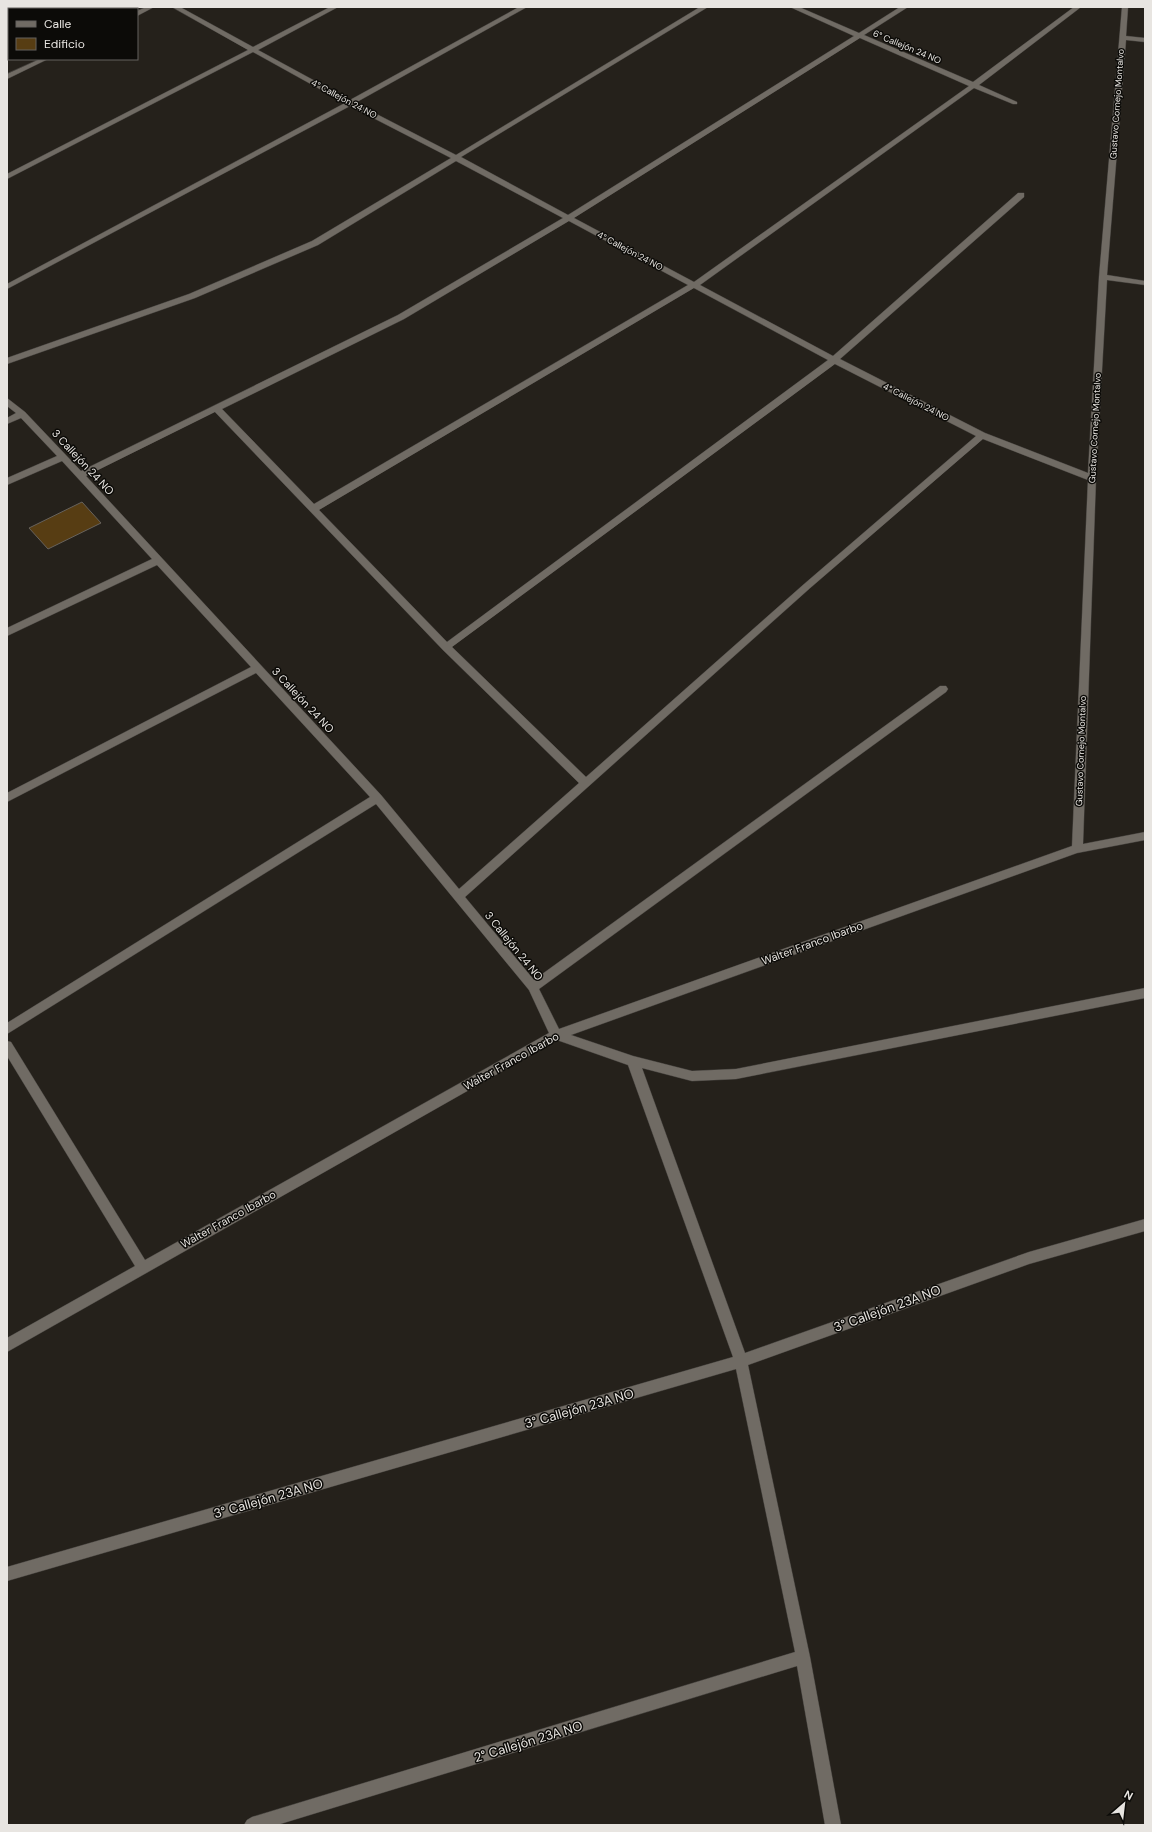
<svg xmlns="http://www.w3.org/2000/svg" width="1152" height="1832" font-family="'DM Sans',sans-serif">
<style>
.building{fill:#573d13;stroke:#67625c}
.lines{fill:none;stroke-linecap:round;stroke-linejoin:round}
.minor-casing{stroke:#423f3b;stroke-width:1}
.minor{fill:#706b64;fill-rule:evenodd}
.labels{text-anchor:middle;stroke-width:3;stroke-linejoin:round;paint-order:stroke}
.far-street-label{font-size:9px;fill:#e8e5e1;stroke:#0c0b08}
.street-label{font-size:11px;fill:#e8e5e1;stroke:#0c0b08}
.near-street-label{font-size:13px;fill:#e8e5e1;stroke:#0c0b08}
</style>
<rect width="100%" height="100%" fill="#25211b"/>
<path class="building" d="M82,502L101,523L48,549L29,528Z"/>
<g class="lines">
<defs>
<path id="minor" d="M146,7H154L137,16V11Z
M172,7H180L253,47L330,7H338L258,50L350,100L519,7H527L355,103L456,155L700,7H708L461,157L568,215L854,36L790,7H799L859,33L900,7H908L864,35L973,82L1074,7H1081L979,85L1017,102V104H1013L974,88L700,285L833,356L1018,193H1024V197L840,359L985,433L1088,473L1099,277L1122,7H1128L1126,36L1145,38V42L1126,40L1107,275L1145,281V285L1107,280L1096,478L1083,844L1145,832V840L1077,853L571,1035L633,1056L692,1071L736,1069L1145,988V998L736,1079L692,1081L642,1068L745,1353L1029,1252L1145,1219V1231L1029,1264L748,1365L810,1657L841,1825H825L797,1666L277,1825H244L247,1820L252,1817L795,1652L736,1369L7,1581V1567L733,1357L628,1065L557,1040L7,1352V1338L135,1266L7,1056V1041L11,1042L145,1260L549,1033L529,990L376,804L7,1034V1023L370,797L256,673L7,802V793L251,667L157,565L7,636V628L152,559L62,461L7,485V478L57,456L21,418L7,424V418L16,413L7,406V398L25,412L81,471L398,315L563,218L456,161L318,245L195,298L7,364V358L189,294L312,241L451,158L350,106L7,289V284L345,103L253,52L7,179V174L248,50ZM860,38L969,86L694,282L574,218ZM569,221L688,285L314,504L222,409L404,319ZM694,288L828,360L447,642L319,510ZM835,364L976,436L803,585L586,777L452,647ZM215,412L443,650L579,783L459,889L381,795L86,476ZM983,439L1088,480L1072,846L559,1029L539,989L946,692L948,689L946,686H940L534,980L465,897L809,589Z
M40,59H48L7,79V74Z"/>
</defs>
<use href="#minor" class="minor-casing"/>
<use href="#minor" class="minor"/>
</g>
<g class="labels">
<g class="far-street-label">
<text transform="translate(907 47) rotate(23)" y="3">6° Callejón 24 NO</text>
<text transform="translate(344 99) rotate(28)" y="3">4° Callejón 24 NO</text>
<text transform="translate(1117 104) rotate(-86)" y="3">Gustavo Cornejo Montalvo</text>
<text transform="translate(630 251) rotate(28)" y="3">4° Callejón 24 NO</text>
<text transform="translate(916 402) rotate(27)" y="3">4° Callejón 24 NO</text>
<text transform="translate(1095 428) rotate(-87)" y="3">Gustavo Cornejo Montalvo</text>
<text transform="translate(1081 751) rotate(-88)" y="3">Gustavo Cornejo Montalvo</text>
</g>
<g class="street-label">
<text transform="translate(83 462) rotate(47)" y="4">3 Callejón 24 NO</text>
<text transform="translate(303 700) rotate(47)" y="4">3 Callejón 24 NO</text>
<text transform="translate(812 943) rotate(-20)" y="4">Walter Franco Ibarbo</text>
<text transform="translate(514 946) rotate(51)" y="4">3 Callejón 24 NO</text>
<text transform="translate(511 1061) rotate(-29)" y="4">Walter Franco Ibarbo</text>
<text transform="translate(228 1219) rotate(-29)" y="4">Walter Franco Ibarbo</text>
</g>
<g class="near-street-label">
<text transform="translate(887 1308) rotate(-20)" y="5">3° Callejón 23A NO</text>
<text transform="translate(579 1408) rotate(-16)" y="5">3° Callejón 23A NO</text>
<text transform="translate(268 1498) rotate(-16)" y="5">3° Callejón 23A NO</text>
<text transform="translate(528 1741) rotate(-17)" y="5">2° Callejón 23A NO</text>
</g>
</g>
<rect width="1152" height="1832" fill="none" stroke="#e8e5e1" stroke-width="16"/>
<rect x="8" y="8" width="130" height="52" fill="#0c0b08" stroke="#64625f"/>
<rect x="16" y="21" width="20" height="6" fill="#706b64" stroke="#64625f"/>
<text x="44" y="28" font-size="12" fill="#e8e5e1">Calle</text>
<rect x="16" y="38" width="20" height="12" fill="#573d13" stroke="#64625f"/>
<text x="44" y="48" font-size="12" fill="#e8e5e1">Edificio</text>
<g transform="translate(1124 1804) rotate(28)" stroke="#0c0b08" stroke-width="3" paint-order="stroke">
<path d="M0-3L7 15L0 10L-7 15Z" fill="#e8e5e1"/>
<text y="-6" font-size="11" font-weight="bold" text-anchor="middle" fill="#e8e5e1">N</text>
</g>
</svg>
